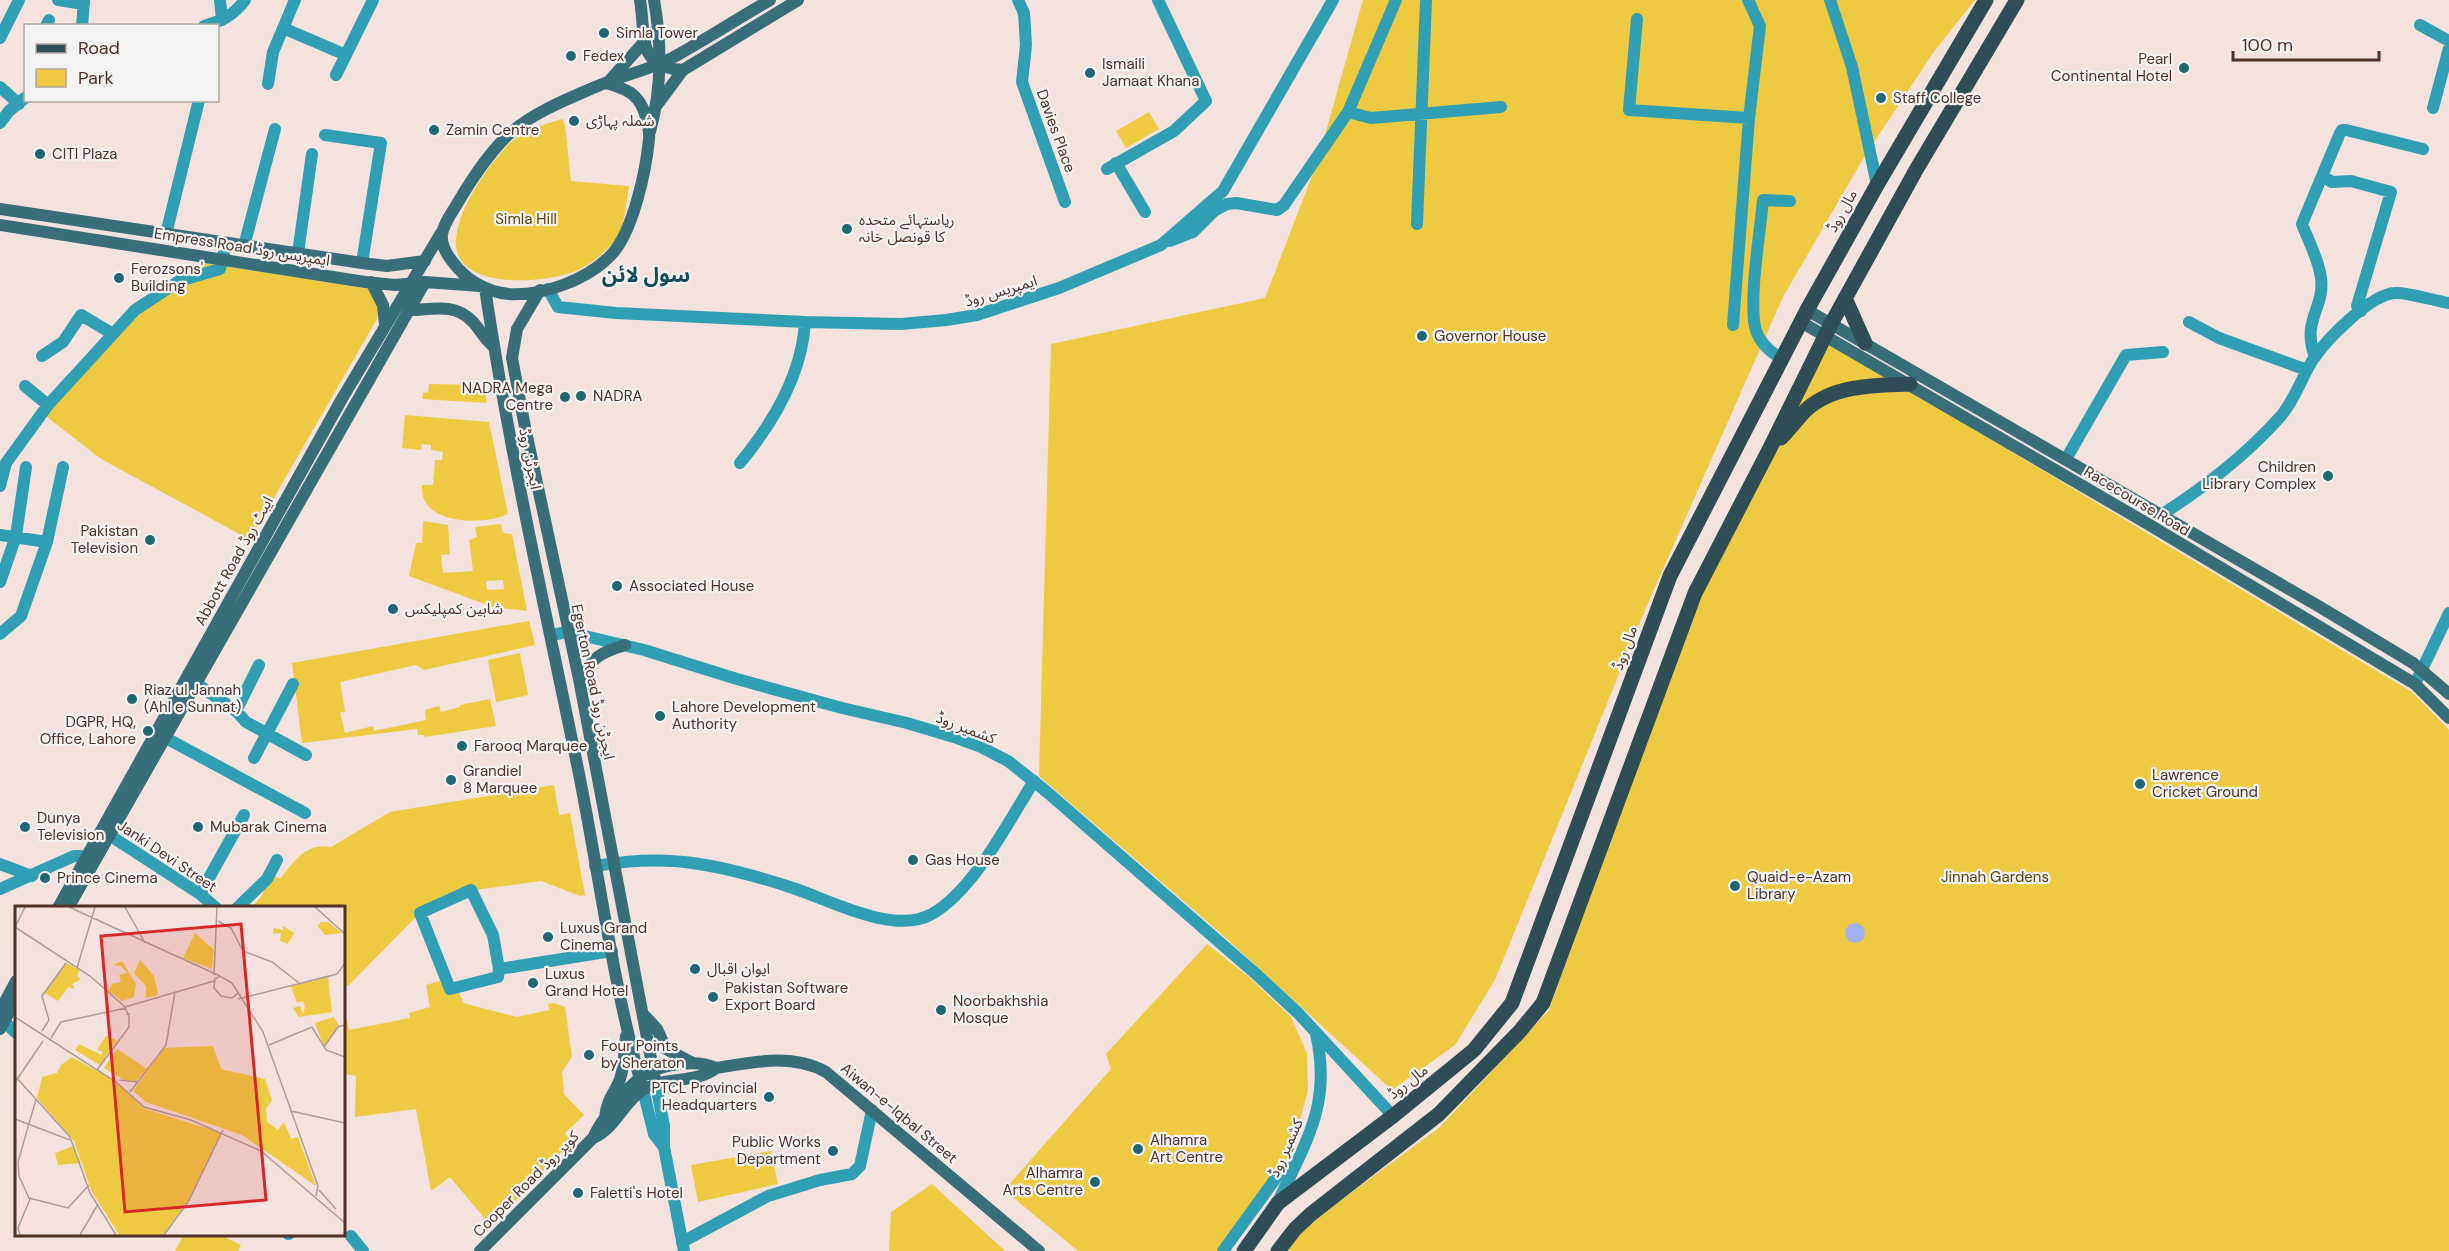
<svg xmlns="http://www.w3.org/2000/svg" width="2449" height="1251" font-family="'DM Sans','Noto Sans Arabic',sans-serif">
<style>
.green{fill:#eeca43;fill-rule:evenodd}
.water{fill:#a1b1f4}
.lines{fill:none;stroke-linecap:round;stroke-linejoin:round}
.minor{stroke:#309eb3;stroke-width:12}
.tertiary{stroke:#309eb3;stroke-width:12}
.secondary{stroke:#376e79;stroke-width:12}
.primary{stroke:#2e4d54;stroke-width:15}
.poi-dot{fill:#1f6775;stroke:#f3f3f3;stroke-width:2}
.labels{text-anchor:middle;stroke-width:4.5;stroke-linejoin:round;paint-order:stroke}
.poi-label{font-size:15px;fill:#503029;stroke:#f3f3f3;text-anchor:start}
.street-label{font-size:15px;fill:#503029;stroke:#f3f3f3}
.park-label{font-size:15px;fill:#554508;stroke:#f3f3f3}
.district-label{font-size:21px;font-weight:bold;fill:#144d59;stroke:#f3f3f3}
.inset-road{fill:none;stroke:#b29b96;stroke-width:1.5}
.view{fill:#d62828;fill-opacity:0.15;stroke:#d62828;stroke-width:3}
.inset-edge{fill:none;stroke:#503029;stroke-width:3}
</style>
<rect width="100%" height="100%" fill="#f3e2de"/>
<path class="green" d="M1363,0H1975L1933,53L1863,159L1783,297L1645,610L1495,980L1455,1045L1392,1090L1218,931L1039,776L1051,344L1265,298L1317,163Z
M1149,112L1159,129L1126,148L1116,131Z
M562,119L565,125L571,181L629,186C626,202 625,226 616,239C605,253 589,266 573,272C545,282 480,288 461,260C440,230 490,161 512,141C524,130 546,124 562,119Z
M206,263L370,289L380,306L377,319L250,539L258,544L101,459L42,413L174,279Z
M1827,341L2412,692L2449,730V1251H1284L1298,1232L1440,1127L1549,1010L1695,601Z
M429,384L484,385L487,403L422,399L423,392L428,393Z
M405,415L489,422L508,514C483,526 418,525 422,485H433L435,460H442L443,452L431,450V445L422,444L421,450L402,448Z
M423,521L448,525L450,554L441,555L443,573L473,571L469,540L477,537L475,527L501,524L503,533L512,534L527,611L493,607L409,576L416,543H422ZM503,580L504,589L487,590L486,581Z
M529,621L535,645L424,670L416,665L340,682L345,711L340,713L345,733L373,726L374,731L426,720L425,710L439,706L441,712L460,707V705L490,699L496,726L425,737L424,735H418L417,729L302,743L292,663Z
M520,653L528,695L496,702L488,660Z
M554,785L559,815L570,813L585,895L580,896L541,881L474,890L420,913L348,986L344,987V908H251L262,895L270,873L280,879C293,862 307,842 331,847L390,812Z
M1207,944L1250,978L1291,1017L1307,1053L1308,1091L1291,1152L1273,1180L1218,1251H1078L1004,1190L1111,1069L1106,1054Z
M446,979L457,987L463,1003L517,1017L549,1010L548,1004L554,1003L565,1007L566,1014L572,1057L562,1072L564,1094L584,1115L565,1133L571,1142L491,1226L450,1177L431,1191L416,1109L355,1117L356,1076L346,1074L344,1019L347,1018L349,1030L410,1018L409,1013L430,1007L426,985Z
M771,1151L778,1184L698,1202L691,1165Z
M932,1184L1005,1251H889L891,1212Z
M184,1235H220L241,1245L238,1251H175Z"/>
<path class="water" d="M1845 933a10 10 0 1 1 20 0a10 10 0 1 1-20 0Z"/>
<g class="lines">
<path class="minor" d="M58,0L84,4
M220,0L222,20
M1018,0L1024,13L1026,45L1022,82L1065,202
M1830,0L1852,67L1877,185
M1637,19L1629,110L1749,118
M2420,25L2449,41
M46,26L49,20
M82,26L84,0
M283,28L346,55
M0,38L19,0
M336,75L373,0
M268,84L273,52L295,0
M0,87L19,104
M2433,108L2449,48
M1348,112L1371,118L1501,107
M325,135L381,143L362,263
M1116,163L1145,212
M1107,169L1174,131L1206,101L1158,0
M2322,176L2332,182L2351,181L2391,192L2357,306L2361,311
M1417,224L1426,0
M166,234L199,100
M1170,241L1193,232L1214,211L1227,204L1236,203L1277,210L1284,205L1348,112L1396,0
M244,246L275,129
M298,253L312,154
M548,289L558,307L616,313L805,322L901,324L946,320L977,315L1059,288L1161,245L1223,191L1333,0
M2189,322L2219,338L2307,370
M1733,325L1749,118L1760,26L1748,0
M42,356L63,342L81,315L113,334
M2315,357C2301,320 2325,309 2321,278C2319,260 2308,240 2302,224L2340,133L2342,130H2346L2423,149
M1781,358C1769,352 1758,340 1755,327C1749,295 1760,235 1763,200L1790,201
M25,386L48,405
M2066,459L2126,355L2163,352
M740,463C773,423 802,375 805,322
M0,486L6,463L48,405L135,310L179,281L220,269L226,244
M2161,515C2205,487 2245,456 2280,417C2295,400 2302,376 2314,358C2328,338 2371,294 2395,293C2407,292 2435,301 2449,303
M0,535L47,542
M0,582L16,536L26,467
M0,634L21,616L47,542L63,467
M196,683L236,711L246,722L306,755
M2415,684L2449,613
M236,711L259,665
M164,737L305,813
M254,758L293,684
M103,831L200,894L216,908
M0,864L32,876
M595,866C630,860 664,858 699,864C727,868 770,880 796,889C833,902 895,935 932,914C974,890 1008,822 1034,781
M200,894L244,815
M237,908L267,879L277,860
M499,969L493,935L471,890L420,913L450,989L498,977L499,969L612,951
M0,1017L16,1033
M288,1234H289
M351,1236L363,1251
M682,1242L768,1196L820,1180L852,1174L860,1166L872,1110
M1223,1251L1281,1171L1294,1167"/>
<path class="tertiary" d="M204,26C222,21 234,15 245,0
M0,123L9,111L26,97
M551,635L568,632L644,650L737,679L842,708L907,723L957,738L979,746L1008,761L1047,792L1256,974L1298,1013L1393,1116
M0,889L74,856H81L93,862
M656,1085L664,1126V1147L684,1251
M643,1090L654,1134L664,1147
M1278,1202C1306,1141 1332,1104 1316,1034"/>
<path class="secondary" d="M640,0C646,35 636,68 683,70
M610,80L644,42
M607,83C618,87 631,90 638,100C645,109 650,128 649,139C646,171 633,231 612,254C588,280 543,296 509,294C485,292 465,279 452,261C433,237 444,226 457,204C471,180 488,154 508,135C533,112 570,98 600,85C624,75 649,70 672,58C705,40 737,19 770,0
M657,105L683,70L798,0
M650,132C662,88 662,45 654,0
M0,209L362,263L387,266L425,261
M0,225L365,282L395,285L425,282L480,286
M371,282L383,305L385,325
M485,288C509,451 546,612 579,774C600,879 613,987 643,1090
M540,290L517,329L512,358L525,427L579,679L656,1085
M409,310C431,310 454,302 472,321C480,329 484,339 493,346
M1807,310L2320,607L2413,663L2449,694
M1801,322L2148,524L2415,684L2449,718
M579,679C594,657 599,653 625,645
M58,908L343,397L441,233
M68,908L425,282
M0,1011L16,981
M645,1016L657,1029L666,1049L693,1063
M0,1029L16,999
M605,1118C607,1098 614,1095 620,1079C625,1065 624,1050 626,1036
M593,1138C616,1128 623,1102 644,1089C666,1076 696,1084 716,1068
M480,1251L593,1138C601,1120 626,1087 643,1076C662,1064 696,1059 716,1068C753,1062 792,1053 826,1072L1039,1251"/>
<path class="primary" d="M1845,298L1865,343
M1781,438C1790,429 1797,419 1806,410C1833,385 1875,385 1910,384
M1244,1251L1278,1203L1393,1116L1474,1050L1512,1003L1670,576L1807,310L1877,185L1986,0
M1278,1251L1295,1229L1311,1214L1439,1114L1520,1031L1543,1003L1695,593L1770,448L1831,324L1916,170L2017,0"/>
</g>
<g class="poi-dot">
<circle cx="604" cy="33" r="6"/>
<circle cx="571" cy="56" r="6"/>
<circle cx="2184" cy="68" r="6"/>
<circle cx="1090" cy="73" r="6"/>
<circle cx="1881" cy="98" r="6"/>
<circle cx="574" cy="121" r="6"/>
<circle cx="434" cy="130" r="6"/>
<circle cx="40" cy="154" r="6"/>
<circle cx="847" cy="229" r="6"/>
<circle cx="119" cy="278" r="6"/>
<circle cx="1422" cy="336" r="6"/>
<circle cx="581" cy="396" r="6"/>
<circle cx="565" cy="397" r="6"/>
<circle cx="2328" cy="476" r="6"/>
<circle cx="150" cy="540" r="6"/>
<circle cx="617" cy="586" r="6"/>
<circle cx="393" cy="609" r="6"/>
<circle cx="132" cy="699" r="6"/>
<circle cx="660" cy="716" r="6"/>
<circle cx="148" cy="731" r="6"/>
<circle cx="462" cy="746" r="6"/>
<circle cx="451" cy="780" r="6"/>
<circle cx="2140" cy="784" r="6"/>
<circle cx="25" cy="827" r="6"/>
<circle cx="198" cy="827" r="6"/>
<circle cx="913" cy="860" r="6"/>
<circle cx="45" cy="878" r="6"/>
<circle cx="1735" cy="886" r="6"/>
<circle cx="548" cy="937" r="6"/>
<circle cx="695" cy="969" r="6"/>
<circle cx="533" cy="983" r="6"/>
<circle cx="713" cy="997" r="6"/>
<circle cx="941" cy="1010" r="6"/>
<circle cx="589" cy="1055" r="6"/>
<circle cx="769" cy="1097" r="6"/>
<circle cx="1138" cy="1149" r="6"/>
<circle cx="833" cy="1151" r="6"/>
<circle cx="1095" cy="1182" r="6"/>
<circle cx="578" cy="1193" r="6"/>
</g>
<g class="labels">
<g class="poi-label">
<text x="616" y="38">Simla Tower</text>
<text x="583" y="61">Fedex</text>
<text x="2172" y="64" text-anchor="end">Pearl<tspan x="2172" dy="17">Continental Hotel</tspan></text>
<text x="1102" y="69">Ismaili<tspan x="1102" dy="17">Jamaat Khana</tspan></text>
<text x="1893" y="103">Staff College</text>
<text x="586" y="126">شملہ پہاڑی</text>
<text x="446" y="135">Zamin Centre</text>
<text x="52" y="159">CITI Plaza</text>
<text x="859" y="225">ریاستہائے متحدہ<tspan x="859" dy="17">کا قونصل خانہ</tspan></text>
<text x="131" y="274">Ferozsons'<tspan x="131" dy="17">Building</tspan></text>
<text x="1434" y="341">Governor House</text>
<text x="553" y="393" text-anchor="end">NADRA Mega<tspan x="553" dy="17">Centre</tspan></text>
<text x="593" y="401">NADRA</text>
<text x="2316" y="472" text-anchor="end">Children<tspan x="2316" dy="17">Library Complex</tspan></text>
<text x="138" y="536" text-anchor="end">Pakistan<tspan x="138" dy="17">Television</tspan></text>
<text x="629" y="591">Associated House</text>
<text x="405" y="614">شاہین کمپلیکس</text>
<text x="144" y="695">Riaz ul Jannah<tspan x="144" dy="17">(Ahl e Sunnat)</tspan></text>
<text x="672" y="712">Lahore Development<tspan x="672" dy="17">Authority</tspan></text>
<text x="136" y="727" text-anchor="end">DGPR, HQ,<tspan x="136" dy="17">Office, Lahore</tspan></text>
<text x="474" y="751">Farooq Marquee</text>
<text x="463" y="776">Grandiel<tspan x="463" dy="17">8 Marquee</tspan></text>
<text x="2152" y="780">Lawrence<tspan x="2152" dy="17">Cricket Ground</tspan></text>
<text x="37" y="823">Dunya<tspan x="37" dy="17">Television</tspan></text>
<text x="210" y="832">Mubarak Cinema</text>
<text x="925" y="865">Gas House</text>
<text x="1747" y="882">Quaid-e-Azam<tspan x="1747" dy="17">Library</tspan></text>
<text x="57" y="883">Prince Cinema</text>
<text x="560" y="933">Luxus Grand<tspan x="560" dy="17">Cinema</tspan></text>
<text x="707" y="974">ایوان اقبال</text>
<text x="545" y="979">Luxus<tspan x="545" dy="17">Grand Hotel</tspan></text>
<text x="725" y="993">Pakistan Software<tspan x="725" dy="17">Export Board</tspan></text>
<text x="953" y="1006">Noorbakhshia<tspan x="953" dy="17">Mosque</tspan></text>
<text x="601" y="1051">Four Points<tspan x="601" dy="17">by Sheraton</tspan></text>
<text x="757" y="1093" text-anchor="end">PTCL Provincial<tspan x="757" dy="17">Headquarters</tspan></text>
<text x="1150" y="1145">Alhamra<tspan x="1150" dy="17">Art Centre</tspan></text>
<text x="821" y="1147" text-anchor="end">Public Works<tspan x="821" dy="17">Department</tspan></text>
<text x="1083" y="1178" text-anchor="end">Alhamra<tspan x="1083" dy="17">Arts Centre</tspan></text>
<text x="590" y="1198">Faletti's Hotel</text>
</g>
<g class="street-label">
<text transform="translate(1056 131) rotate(70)" y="5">Davies Place</text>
<text transform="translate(1842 211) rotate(-61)" y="5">مال روڈ</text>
<text transform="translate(242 247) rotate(9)" y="5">Empress Road ایمپریس روڈ</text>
<text transform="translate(1001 291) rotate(-17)" y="5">ایمپریس روڈ</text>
<text transform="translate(530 459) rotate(79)" y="5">ایجرٹن روڈ</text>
<text transform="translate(2137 501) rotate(31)" y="5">Racecourse Road</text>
<text transform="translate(234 561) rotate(-61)" y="5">Abbott Road ایبٹ روڈ</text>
<text transform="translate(1625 648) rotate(-70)" y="5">مال روڈ</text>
<text transform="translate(593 682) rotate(78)" y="5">Egerton Road ایجرٹن روڈ</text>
<text transform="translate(966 728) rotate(21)" y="5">کشمیر روڈ</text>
<text transform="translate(167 856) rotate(34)" y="5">Janki Devi Street</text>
<text transform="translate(1408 1082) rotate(-38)" y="5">مال روڈ</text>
<text transform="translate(899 1113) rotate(40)" y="5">Aiwan-e-Iqbal Street</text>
<text transform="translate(1286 1148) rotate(-66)" y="5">کشمیر روڈ</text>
<text transform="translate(526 1184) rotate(-45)" y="5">Cooper Road کوپر روڈ</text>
</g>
<g class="park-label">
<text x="526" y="224">Simla Hill</text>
<text x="1995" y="882">Jinnah Gardens</text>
</g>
<g class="district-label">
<text x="646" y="282">سول لائن</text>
</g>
</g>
<g transform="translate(15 906)">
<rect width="330" height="330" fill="#f3e2de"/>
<path d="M306,16H313L327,27L310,29L303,20ZM268,20L279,27L273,38L265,35L266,27L258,28L259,22L268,24ZM180,27L199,44L197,63L168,52ZM125,54L139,70L143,88L141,90L131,92V80L119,67ZM107,55L121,78L119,91L107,95L93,85L97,78L106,76L104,69L112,67L106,60L98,59ZM51,57L65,64L62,70L66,73L57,78L60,83L53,81L43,95L30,87ZM313,71L317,106L284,111L278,102L285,100L288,108L290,101L288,95L282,97L276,80ZM319,111L324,120L309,141L300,117ZM91,130L102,134L85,159L60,144L64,138L86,149L88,146L82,143ZM198,140L206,163L250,173L257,194L251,203L252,216L263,224L269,216L276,233L283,231L301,280L227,229L131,196L118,185L149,142ZM102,143L132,163L121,175L109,174L89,162ZM57,151L101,176L128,202L206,227L172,296L148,329H104L76,284L59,235L22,192L27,171L42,167L46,159ZM58,240L66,257L43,259L40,247Z" fill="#eeca43"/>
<path class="inset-road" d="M54,1L205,70M110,1L130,37M300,1L330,28M203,15L216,22L228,45L257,56L284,77M0,21L10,1M0,21L75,70L110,101L113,109M62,62L80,1M199,69L202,1M223,87L217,92L206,90L199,82L200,73L205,70L217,77L248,126L303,280L301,290M223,93L322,68L330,57M110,101L199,75M0,111L101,176L129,201L176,214L246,245L330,317M27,125L34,114L27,90L51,57M36,132L46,116L111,102M254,139L297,121L311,144L330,151M309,141L323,121L330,119M82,164L114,121V107M0,170L55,231L75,287L101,329M104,174L123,176M1,175L28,135M115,186L151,139L160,86M21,193L3,256L4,270L14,292L53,302L74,279M276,205L330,217M0,213L55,234M304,284L321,303M5,329L3,322L15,293M65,329L83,298M149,329L173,296L208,224"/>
<path class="view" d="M226,18L251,294L110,306L86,30Z"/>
<rect width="330" height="330" class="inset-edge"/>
</g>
<rect x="24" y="24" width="195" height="78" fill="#f3f3f3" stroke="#b2a5a2" stroke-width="1.5"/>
<rect x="36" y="44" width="30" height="9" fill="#2e4d54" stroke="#b2a5a2" stroke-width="1.5"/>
<text x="78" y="54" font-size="18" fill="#503029">Road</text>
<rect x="36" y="69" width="30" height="18" fill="#eeca43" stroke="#b2a5a2" stroke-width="1.5"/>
<text x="78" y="84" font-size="18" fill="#503029">Park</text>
<path d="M2233 51v9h146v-9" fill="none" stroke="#503029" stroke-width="3"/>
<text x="2242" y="51" font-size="18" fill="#503029" stroke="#f3f3f3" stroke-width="4.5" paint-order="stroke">100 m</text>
</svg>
